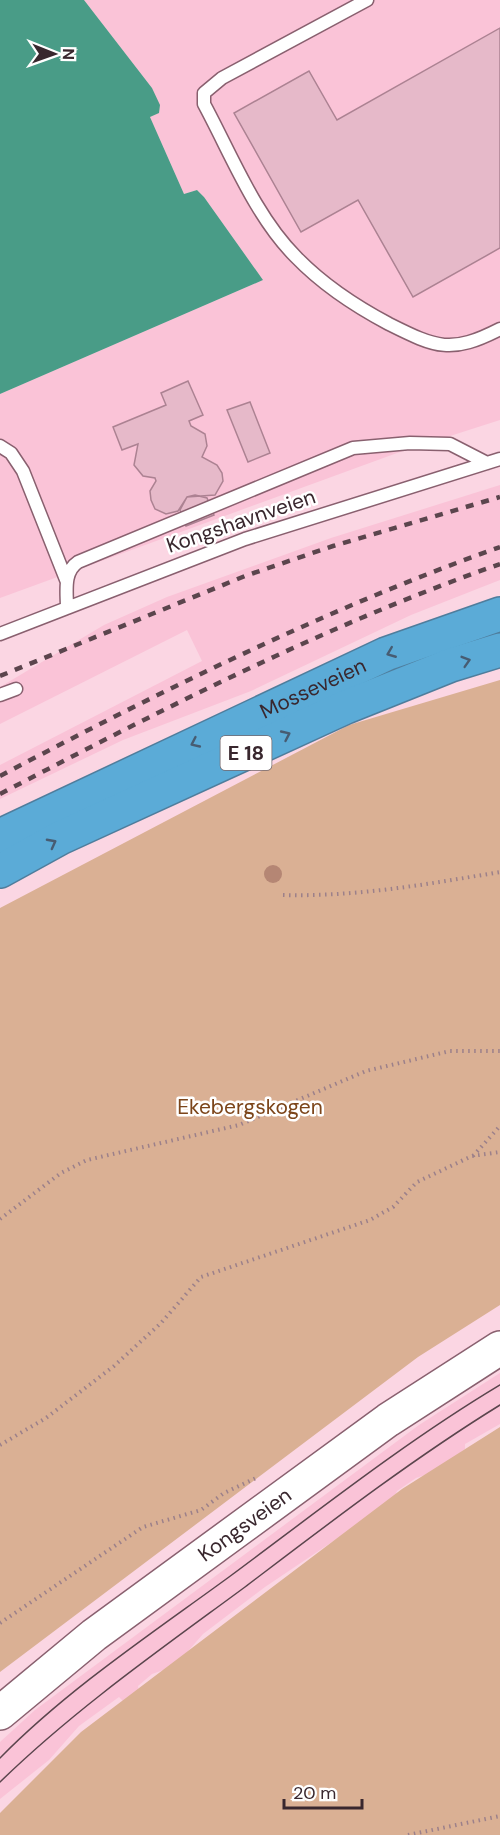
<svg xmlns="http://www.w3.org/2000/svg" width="500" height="1835" font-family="'DM Sans',sans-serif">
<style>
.built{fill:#fac3d7}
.green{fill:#dab094}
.water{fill:#499c87}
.building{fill:#e6b9c9;stroke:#ac8292;stroke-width:1.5}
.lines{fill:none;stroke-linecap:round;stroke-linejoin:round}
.lane-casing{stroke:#89606f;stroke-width:15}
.secondary-casing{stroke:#89606f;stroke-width:36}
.highway-casing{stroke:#4f7d9c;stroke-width:36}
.path{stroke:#9c808a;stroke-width:4;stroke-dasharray:1.5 4.5;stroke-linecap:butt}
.lane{stroke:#fff;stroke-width:12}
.secondary{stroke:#fff;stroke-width:33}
.highway{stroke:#5babd7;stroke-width:33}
.tram{stroke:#5b454d;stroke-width:1.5}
.rail{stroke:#5b454d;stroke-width:4.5;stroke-dasharray:8 8;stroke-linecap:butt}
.tree{fill:#b58674}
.oneway{stroke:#475c72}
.labels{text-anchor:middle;stroke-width:5;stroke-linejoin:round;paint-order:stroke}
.shield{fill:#fff;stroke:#74686d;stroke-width:1.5}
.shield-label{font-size:20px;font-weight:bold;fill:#39272e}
.street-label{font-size:21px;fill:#39272e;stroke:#fff}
.park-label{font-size:21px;fill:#7c451a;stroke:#fff}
</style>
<rect width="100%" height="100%" fill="#fbd6e3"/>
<path class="built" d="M84,0H500V420L397,453L0,598V394L263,280L204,197L197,190L184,194L150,117L158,113L152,88Z
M500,485V580L411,615L251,691L123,740L0,799V765L202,661L187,630L0,724V687L104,625L167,597L331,538Z
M500,1373V1424L465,1444V1449L434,1472L416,1478L397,1491L393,1500L378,1511L265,1587L203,1634L175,1666L152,1674L138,1686L139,1693L124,1702L119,1697L79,1726L49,1760L0,1799V1742L35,1710L419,1425Z"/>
<path class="green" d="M500,680V1305L418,1357L0,1672V908L349,725Z
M500,1427V1835H0V1813L81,1732L402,1489Z"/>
<path class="water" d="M0,0H84L152,88L160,105L159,113L150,117L184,194L197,190L204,197L263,280L0,394Z"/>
<path class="building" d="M500,28V248L413,297L358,200L301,232L234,113L309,71L337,120Z
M188,381L203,415L189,421L191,426L205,434L207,446L202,457L217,465L222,473L223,481L215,495L187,497L178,511L166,514L155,509L151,500L150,491L156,481L155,478L143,476L134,465L138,444L122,450L113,427L166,405L161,393Z
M250,402L270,453L248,462L227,410Z
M195,495L207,498L214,515L186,526L180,510L187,497Z"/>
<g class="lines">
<defs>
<path id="lane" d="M367,0L222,78L204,93V104C231,154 255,216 296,257C323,285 355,306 389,324C437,348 451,354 500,329
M0,446L11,453L23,471L67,582
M67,608C67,592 63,572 78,562L353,448L410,443L450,444L487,463
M0,634L245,539L500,459
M0,695L16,689"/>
<g id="secondary">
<path id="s1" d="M0,1713L94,1635L388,1420L500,1348"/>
</g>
<g id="highway">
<path id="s2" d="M0,836L386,654L500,614"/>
<path d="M0,871L60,838L346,707L451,665L500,650"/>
</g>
</defs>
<use href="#lane" class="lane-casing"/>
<use href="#secondary" class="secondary-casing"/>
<use href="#highway" class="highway-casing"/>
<path class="path" d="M283,895C357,897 428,884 500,872
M473,1156L500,1126
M0,1219L61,1173L87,1160L239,1125L366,1071L450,1051H500
M0,1445L46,1418L114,1366L161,1323L201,1277L370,1220L393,1207L417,1182L472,1156L500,1152
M0,1623L143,1527L201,1510L224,1493L256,1478
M408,1835L500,1816"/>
<use href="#lane" class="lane"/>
<use href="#secondary" class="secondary"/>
<use href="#highway" class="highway"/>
<path class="tram" d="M0,1758C68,1689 151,1634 229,1577C318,1511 405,1442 500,1385
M0,1782C75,1709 161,1649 245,1587C328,1524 411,1460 500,1405"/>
<path class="rail" d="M0,676L245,576L333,546L500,497
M0,776C163,690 326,609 500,547
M0,794C163,709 326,625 500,564"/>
</g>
<circle class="tree" cx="273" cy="874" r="9"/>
<defs><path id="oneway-chevron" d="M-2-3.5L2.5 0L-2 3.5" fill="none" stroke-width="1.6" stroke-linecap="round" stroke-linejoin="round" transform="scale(1.5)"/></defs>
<g class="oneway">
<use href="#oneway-chevron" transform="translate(391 653) rotate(158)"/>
<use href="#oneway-chevron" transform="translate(466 661) rotate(-17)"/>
<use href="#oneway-chevron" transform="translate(286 735) rotate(-25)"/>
<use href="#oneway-chevron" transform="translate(195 743) rotate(155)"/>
<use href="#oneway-chevron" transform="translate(52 843) rotate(-28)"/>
</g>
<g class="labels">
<rect class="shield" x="220.5" y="736" width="51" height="34" rx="4.5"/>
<g class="shield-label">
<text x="246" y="760">E 18</text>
</g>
<g class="street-label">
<text transform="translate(241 521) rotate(-19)" y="7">Kongshavnveien</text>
<text dy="7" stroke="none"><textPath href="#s2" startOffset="346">Mosseveien</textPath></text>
<text dy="7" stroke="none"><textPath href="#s1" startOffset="309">Kongsveien</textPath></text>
</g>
<g class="park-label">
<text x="250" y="1114">Ekebergskogen</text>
</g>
</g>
<g transform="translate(54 54) rotate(91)" stroke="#ffffff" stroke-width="4.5" paint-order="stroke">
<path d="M0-4.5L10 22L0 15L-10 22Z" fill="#39272e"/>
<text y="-9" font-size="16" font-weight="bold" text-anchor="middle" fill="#39272e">N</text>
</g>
<path d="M284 1799v9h78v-9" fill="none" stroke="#39272e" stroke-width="3"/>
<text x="293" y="1799" font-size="18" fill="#39272e" stroke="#ffffff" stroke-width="4.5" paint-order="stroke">20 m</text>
</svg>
